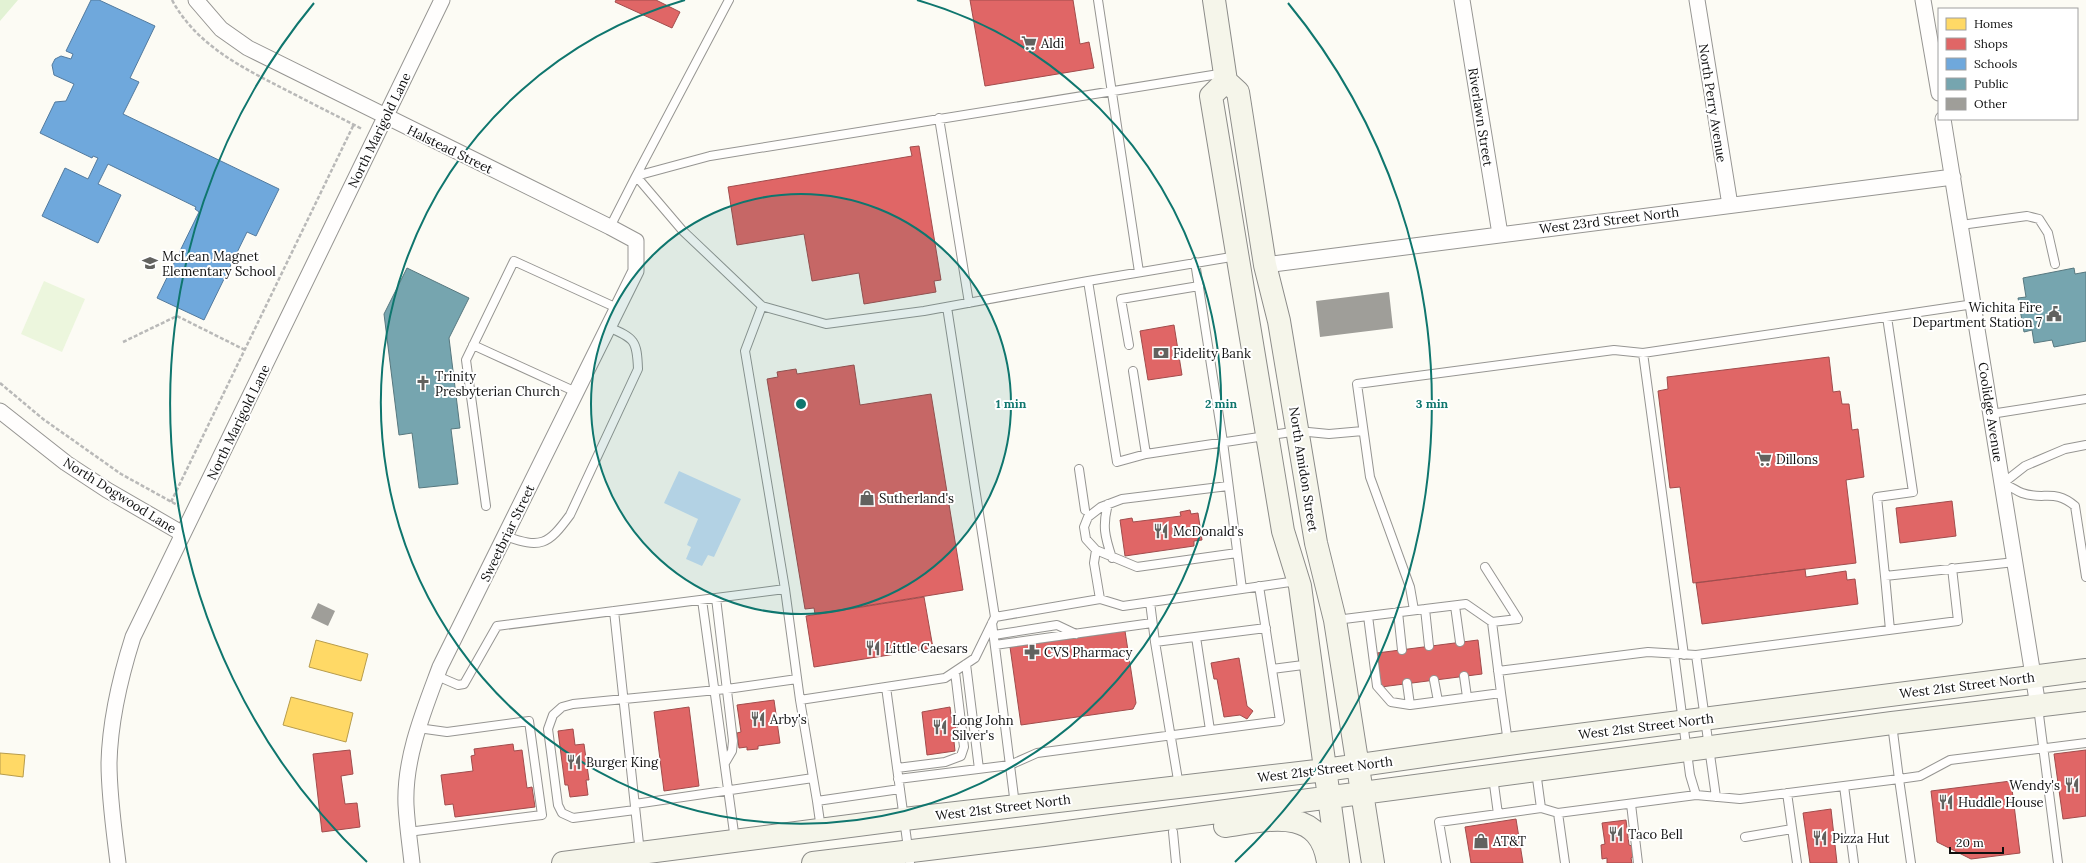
<svg xmlns="http://www.w3.org/2000/svg" width="2086" height="863" font-family="Lora,serif">
<style>
.green{fill:#e2f2d4}
.pitch{fill:#ecf6dd}
.water{fill:#cae0f5}
.homes{fill:#ffd966;stroke:#b79c4c}
.shops{fill:#e06666;stroke:#a14c4c}
.schools{fill:#6fa8dc;stroke:#527a9e}
.public{fill:#76a5af;stroke:#57787f}
.building{fill:#9f9e99}
.lines{fill:none;stroke-linecap:round;stroke-linejoin:round}
.lane-casing{stroke:#969592;stroke-width:10}
.street-casing{stroke:#969592;stroke-width:17}
.secondary-casing{stroke:#8c8c89;stroke-width:24}
.path{stroke:#b9b9b8;stroke-width:2.5;stroke-dasharray:4 2;stroke-linecap:butt}
.lane{stroke:#fffefd;stroke-width:8}
.street{stroke:#fffefd;stroke-width:15}
.secondary{stroke:#f5f5ea;stroke-width:22}
.ring{fill:none;stroke:#0f766e;stroke-width:2}
.labels{text-anchor:middle;stroke-width:4;stroke-linejoin:round;paint-order:stroke}
.poi-label{font-size:13px;fill:#0f0f0f;stroke:#fff;text-anchor:start}
.street-label{font-size:13px;fill:#0f0f0f;stroke:#fff}
.centre{fill:#0f766e;stroke:#fff;stroke-width:2}
.ring-label{font-size:12px;text-anchor:middle;font-weight:bold;fill:#0f766e;stroke:#fff;stroke-width:4;stroke-linejoin:round;paint-order:stroke}
</style>
<rect width="100%" height="100%" fill="#fcfbf4"/>
<path class="green" d="M0,0H18L0,21Z"/>
<path class="pitch" d="M44,281L85,299L62,352L21,334Z"/>
<path class="water" d="M679,471L741,499L714,557L708,555L702,566L686,559L691,547L687,545L698,519L664,503Z"/>
<path class="homes" d="M316,640L368,654L361,681L309,667Z
M291,697L353,713L346,742L283,725Z
M0,753L25,755L23,777L0,774Z"/>
<path class="shops" d="M616,0H656L680,12L672,28L615,2Z
M970,0H1073L1080,44L1089,42L1094,68L985,86Z
M919,146L941,280L934,281L936,292L864,304L859,273L812,281L804,234L737,245L728,187L912,156L910,147Z
M1174,325L1182,375L1148,380L1140,331Z
M1829,357L1833,392L1840,391L1842,404H1849L1852,430L1858,429L1864,477L1846,480L1856,563L1693,583L1680,487L1670,488L1658,391L1668,389L1667,377Z
M854,365L860,405L931,394L963,590L815,614L814,608L805,609L767,379L778,377L777,372L796,369L797,374Z
M1952,501L1956,536L1900,543L1896,508Z
M1190,510L1191,514L1198,513L1202,540L1194,541V546L1125,556L1120,520L1132,518L1133,522L1181,516L1180,512Z
M1805,569L1806,577L1846,571L1847,580L1855,579L1858,604L1702,624L1696,583Z
M924,597L933,648L814,667L806,616Z
M1125,631L1136,703L1133,709L1021,725L1010,647Z
M1478,640L1482,674L1381,687L1377,653Z
M1239,658L1247,706L1253,711L1247,719L1240,715L1224,717L1217,679H1214L1211,663Z
M774,700L780,743L758,746V749L747,750V747L739,748L737,733L741,732L737,705Z
M689,707L699,786L664,791L654,712Z
M950,707L952,723H955L956,731L953,732L955,751L927,755L922,712Z
M573,729L575,745L584,744L589,780H586L588,795L570,797L568,785H565L558,731Z
M513,744L514,751L522,750L527,788L532,787L535,807L455,817L453,804L445,805L441,775L473,771L471,756L475,755L474,749Z
M350,750L353,774L341,776L345,804L357,803L360,827L322,832L313,754Z
M2086,750V816L2063,819L2054,754Z
M2011,781L2020,853L1971,859L1937,842L1931,791Z
M1831,809L1837,863H1810L1803,813Z
M1516,819L1523,863H1471L1465,827Z
M1626,820L1629,845L1632,846L1634,856L1631,858L1632,863H1607V858L1602,859L1601,845L1605,844L1602,823Z"/>
<path class="schools" d="M91,0H99L155,26L130,78L139,82L123,114L279,189L256,236L247,232L204,320L157,298L199,212L195,209L196,207L108,164L98,184L121,195L98,243L42,216L65,168L88,179L98,158L93,156L92,158L40,133L55,102L66,101L74,84L54,75L52,65L55,59L61,56L71,59L73,54L66,51Z"/>
<path class="public" d="M407,268L469,298L449,338L460,428L451,429L458,484L419,488L412,433L399,435L384,314Z
M2074,268L2075,274L2086,272V341L2054,347L2052,340L2034,343L2032,330L2024,332L2018,298L2026,297L2023,278Z"/>
<path class="building" d="M1389,292L1393,328L1320,337L1316,301Z
M318,603L335,611L328,626L311,618Z"/>
<g class="lines">
<defs>
<path id="lane" d="M729,0L636,176L682,230L762,306L826,324L924,311L1088,281
M1098,0L1139,272
M939,118L969,303
M1961,225L2027,216L2039,219L2048,233L2055,264
M610,227L636,176L710,156L1225,73
M1237,256L1088,281L1117,462L1146,454L1298,431L1329,434L1363,431
M1195,262L1223,442L1242,589
M762,306L745,351L785,589
M947,307L995,617
M1887,317L1913,492L1877,497L1885,576L2015,562
M473,345L576,392
M1129,345L1121,299L1199,286
M1643,353L1684,655
M1133,371L1146,454
M1991,414L2086,399
M2086,445L2065,449L2025,466L2002,484C2012,486 2014,490 2022,493C2044,501 2054,488 2075,506L2086,577
M1079,469L1085,510
M1228,486L1122,499L1101,507L1088,517L1084,527L1086,539L1096,550L1137,567L1237,553
M1108,504C1102,526 1105,537 1112,558
M486,506L466,360L514,261L617,308
M505,536C541,549 548,545 570,515L638,369C637,341 635,338 608,327
M1096,550L1094,563L1100,599
M1485,567L1518,619L1492,622
M1885,576L1890,630
M716,598L733,741L732,751L725,763
M702,600L735,840
M1150,602L1155,642L1266,628
M1455,606L1460,642
M1425,609L1429,646
M1414,610L1410,587L1370,477L1357,384L1614,350L1643,353L1974,304
M614,611L640,853
M1398,612L1402,650
M1368,616L1466,604L1492,622L1501,693
M1336,620L1368,616L1377,686L1391,702L1410,705L1501,693L1508,743
M992,623L1015,805
M994,635L1057,625L1076,634
M1196,637L1210,730
M1155,642L1179,786
M995,645L1152,623
M1674,654L1690,775L1696,795
M1696,655L1716,797
M966,664L979,769
M1272,669L1311,664
M1498,671L1648,652L1696,655L1958,621L1952,568
M437,676L458,685L464,684L497,626L785,589L800,700L945,678L975,658L995,617L1100,599L1123,606L1297,581
M1464,676L1467,697
M1434,680L1438,701
M1407,683L1410,705
M886,687L910,863
M800,700L817,801L900,789
M2038,707L2058,863
M897,768L945,762L961,756L964,747L955,672
M1536,771L1541,808L1558,813L1565,863
M1493,777L1498,814L1541,808
M898,779L1010,765L1037,753L1280,721L1259,586
M1844,786L1854,863
M1787,793L1797,863
M817,801L821,829
M635,804L813,778
M1631,804L1638,863
M635,810L573,818L562,813L558,805L548,729L553,715L562,707L573,704L727,689L797,679
M1558,813L1696,795L1740,799L1899,779L1892,724
M408,832L542,815L529,721L447,732L418,728
M1173,832L1176,863
M1745,837L1792,829
M1446,863L1439,822L1498,814
M1911,863L1899,779L1920,776L1950,760L2086,743"/>
<path id="street" d="M196,0L221,29L248,48L610,227L636,241V271L440,667C424,710 404,758 406,805C407,825 410,844 412,863
M1462,0L1500,234
M1697,0L1730,205
M1923,0L1939,93
M1943,119L2038,706
M1265,265L1953,177
M0,411L66,463L107,490L183,534
M118,863C114,830 109,796 109,763C110,720 120,678 133,637L442,0"/>
<path id="secondary" d="M1214,0L1226,81L1238,92L1265,265L1279,321L1316,543L1335,620L1373,863
M1226,81L1211,96L1283,531L1300,586L1338,863
M1225,826C1268,820 1319,805 1328,862
M563,863L904,819L1325,770L1508,744L2086,670
M813,863L1044,835L1892,723L2086,700"/>
</defs>
<use href="#lane" class="lane-casing"/>
<use href="#street" class="street-casing"/>
<use href="#secondary" class="secondary-casing"/>
<path class="path" d="M172,0C197,46 243,68 288,91C313,104 337,116 362,129
M123,342L177,316L245,350
M0,383L43,419L121,474L179,506
M171,502L354,124"/>
<use href="#lane" class="lane"/>
<use href="#street" class="street"/>
<use href="#secondary" class="secondary"/>
</g>
<circle cx="801" cy="404" r="210" fill="#0f766e" fill-opacity=".12"/>
<g class="ring">
<circle cx="801" cy="404" r="210"/>
<path d="M917 0A420 420 0 1 1 685 0"/>
<path d="M367 862A631 631 0 0 1 314 3M1288 3A631 631 0 0 1 1235 862"/>
</g>
<defs>
<symbol id="supermarket-bare" viewBox="-9 -9 18 18"><path d="M-6-5.5h2.5l.6 2H6L4.5 2H-2.5L-4.4-4H-6ZM-1.5 3.2a1.3 1.3 0 1 0 .1 0ZM3 3.2a1.3 1.3 0 1 0 .1 0Z" fill="#62625f" stroke="#fff" stroke-width="2.5" paint-order="stroke"/></symbol>
<symbol id="school-bare" viewBox="-9 -9 18 18"><path d="M0-5L7-2L0 1L-7-2ZM-4 1L0 2.5L4 1V4Q0 6-4 4Z" fill="#62625f" stroke="#fff" stroke-width="2.5" paint-order="stroke"/></symbol>
<symbol id="civic-bare" viewBox="-9 -9 18 18"><path d="M-.6-6.5H3V-4.5H.6V-3L4-1V1h2V6H-6V1h2V-1L-.6-3ZM-1.2 2.5V6h2.4V2.5Z" fill="#62625f" stroke="#fff" stroke-width="2.5" paint-order="stroke"/></symbol>
<symbol id="bank-bare" viewBox="-9 -9 18 18"><path d="M-6-4H6V4H-6ZM0-2.3a2.3 2.3 0 1 0 0 4.6a2.3 2.3 0 1 0 0-4.6Z" fill="#62625f" stroke="#fff" stroke-width="2.5" paint-order="stroke"/></symbol>
<symbol id="church-bare" viewBox="-9 -9 18 18"><path d="M-1.2-6h2.4v3.5h3.3v2.4h-3.3V6h-2.4V-.1h-3.3v-2.4h3.3Z" fill="#62625f" stroke="#fff" stroke-width="2.5" paint-order="stroke"/></symbol>
<symbol id="shop-bare" viewBox="-9 -9 18 18"><path d="M-5-2.5h2.3a2.7 3.5 0 0 1 5.4 0H5L5.5 6h-11ZM-1.5-2.5h3a1.5 2.3 0 0 0-3 0Z" fill="#62625f" stroke="#fff" stroke-width="2.5" paint-order="stroke"/></symbol>
<symbol id="restaurant-bare" viewBox="-9 -9 18 18"><path d="M-5-6h1v4h1v-4h1v4h1v-4h1v5L-1.5 .5V6h-2V.5L-5-1ZM5-6V6H3V1.5H1.5Q1.5-4 5-6Z" fill="#62625f" stroke="#fff" stroke-width="2.5" paint-order="stroke"/></symbol>
<symbol id="pharmacy-bare" viewBox="-9 -9 18 18"><path d="M-2-6h4v4h4v4h-4v4h-4v-4h-4v-4h4Z" fill="#62625f" stroke="#fff" stroke-width="2.5" paint-order="stroke"/></symbol>
</defs>
<g fill-rule="evenodd">
<use href="#supermarket-bare" x="1018" y="32" width="22" height="22"/>
<use href="#school-bare" x="139" y="252" width="22" height="22"/>
<use href="#civic-bare" x="2043" y="303" width="22" height="22"/>
<use href="#bank-bare" x="1150" y="342" width="22" height="22"/>
<use href="#church-bare" x="412" y="372" width="22" height="22"/>
<use href="#supermarket-bare" x="1753" y="448" width="22" height="22"/>
<use href="#shop-bare" x="856" y="487" width="22" height="22"/>
<use href="#restaurant-bare" x="1150" y="520" width="22" height="22"/>
<use href="#restaurant-bare" x="862" y="637" width="22" height="22"/>
<use href="#pharmacy-bare" x="1021" y="641" width="22" height="22"/>
<use href="#restaurant-bare" x="747" y="708" width="22" height="22"/>
<use href="#restaurant-bare" x="929" y="716" width="22" height="22"/>
<use href="#restaurant-bare" x="563" y="751" width="22" height="22"/>
<use href="#restaurant-bare" x="2061" y="774" width="22" height="22"/>
<use href="#restaurant-bare" x="1935" y="791" width="22" height="22"/>
<use href="#restaurant-bare" x="1605" y="823" width="22" height="22"/>
<use href="#restaurant-bare" x="1809" y="827" width="22" height="22"/>
<use href="#shop-bare" x="1470" y="830" width="22" height="22"/>
</g>
<g class="labels">
<g class="poi-label">
<text x="1041" y="48">Aldi</text>
<text x="162" y="261">McLean Magnet<tspan x="162" dy="15">Elementary School</tspan></text>
<text x="2042" y="312" text-anchor="end">Wichita Fire<tspan x="2042" dy="15">Department Station 7</tspan></text>
<text x="1173" y="358">Fidelity Bank</text>
<text x="435" y="381">Trinity<tspan x="435" dy="15">Presbyterian Church</tspan></text>
<text x="1776" y="464">Dillons</text>
<text x="879" y="503">Sutherland's</text>
<text x="1173" y="536">McDonald's</text>
<text x="885" y="653">Little Caesars</text>
<text x="1044" y="657">CVS Pharmacy</text>
<text x="770" y="724">Arby's</text>
<text x="952" y="725">Long John<tspan x="952" dy="15">Silver's</tspan></text>
<text x="586" y="767">Burger King</text>
<text x="2060" y="790" text-anchor="end">Wendy's</text>
<text x="1958" y="807">Huddle House</text>
<text x="1628" y="839">Taco Bell</text>
<text x="1832" y="843">Pizza Hut</text>
<text x="1493" y="846">AT&amp;T</text>
</g>
<g class="street-label">
<text transform="translate(1713 103) rotate(81)" y="5">North Perry Avenue</text>
<text transform="translate(1481 117) rotate(81)" y="5">Riverlawn Street</text>
<text transform="translate(379 130) rotate(-64)" y="5">North Marigold Lane</text>
<text transform="translate(450 149) rotate(26)" y="5">Halstead Street</text>
<text transform="translate(1609 220) rotate(-7)" y="5">West 23rd Street North</text>
<text transform="translate(1991 412) rotate(81)" y="5">Coolidge Avenue</text>
<text transform="translate(238 422) rotate(-64)" y="5">North Marigold Lane</text>
<text transform="translate(1304 469) rotate(81)" y="5">North Amidon Street</text>
<text transform="translate(120 495) rotate(32)" y="5">North Dogwood Lane</text>
<text transform="translate(507 533) rotate(-64)" y="5">Sweetbriar Street</text>
<text transform="translate(1967 685) rotate(-7)" y="5">West 21st Street North</text>
<text transform="translate(1646 726) rotate(-7)" y="5">West 21st Street North</text>
<text transform="translate(1325 769) rotate(-7)" y="5">West 21st Street North</text>
<text transform="translate(1003 807) rotate(-7)" y="5">West 21st Street North</text>
</g>
</g>
<circle cx="801" cy="404" r="6" class="centre"/>
<g class="ring-label">
<text x="1011" y="408">1 min</text>
<text x="1221" y="408">2 min</text>
<text x="1432" y="408">3 min</text>
</g>
<rect x="1938" y="8" width="140" height="112" fill="#ffffff" stroke="#9f9f9f"/>
<rect x="1946" y="18" width="20" height="12" fill="#ffd966" stroke="#9f9f9f"/>
<text x="1974" y="28" font-size="12" fill="#0f0f0f">Homes</text>
<rect x="1946" y="38" width="20" height="12" fill="#e06666" stroke="#9f9f9f"/>
<text x="1974" y="48" font-size="12" fill="#0f0f0f">Shops</text>
<rect x="1946" y="58" width="20" height="12" fill="#6fa8dc" stroke="#9f9f9f"/>
<text x="1974" y="68" font-size="12" fill="#0f0f0f">Schools</text>
<rect x="1946" y="78" width="20" height="12" fill="#76a5af" stroke="#9f9f9f"/>
<text x="1974" y="88" font-size="12" fill="#0f0f0f">Public</text>
<rect x="1946" y="98" width="20" height="12" fill="#9f9e99" stroke="#9f9f9f"/>
<text x="1974" y="108" font-size="12" fill="#0f0f0f">Other</text>
<path d="M1950 847v6h53v-6" fill="none" stroke="#0f0f0f" stroke-width="2"/>
<text x="1956" y="847" font-size="12" fill="#0f0f0f" stroke="#ffffff" stroke-width="3" paint-order="stroke">20 m</text>
</svg>
